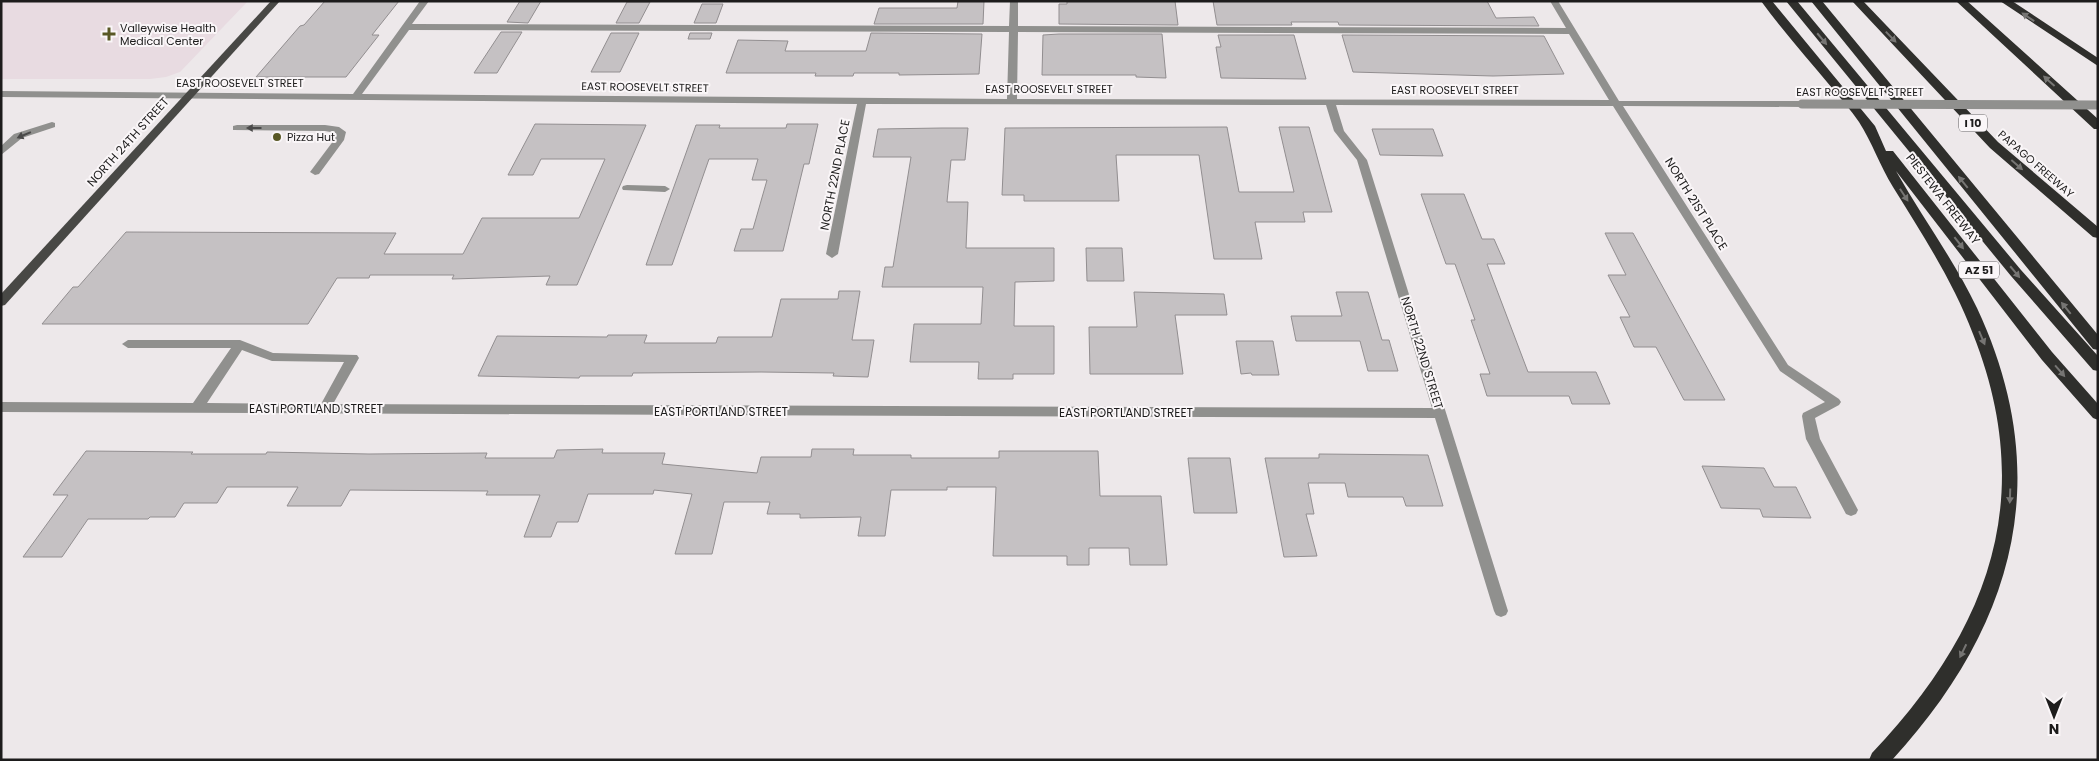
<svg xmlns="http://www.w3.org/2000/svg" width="2099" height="761" font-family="Poppins,sans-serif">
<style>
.built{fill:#e8dbe1}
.building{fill:#c5c1c3;stroke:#928e90}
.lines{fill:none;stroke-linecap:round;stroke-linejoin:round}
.minor{fill:#90908e;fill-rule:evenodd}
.major{fill:#484845;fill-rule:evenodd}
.highway{fill:#2f2f2c;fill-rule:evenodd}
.minor-bridge{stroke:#90908e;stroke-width:9}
.oneway{fill:#767573}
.oneway2{fill:#4b4a4a}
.poi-dot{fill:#595825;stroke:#faf6f8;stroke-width:2}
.labels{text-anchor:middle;stroke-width:4;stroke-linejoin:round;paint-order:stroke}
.far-poi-label{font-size:11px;fill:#1d1c1c;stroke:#faf6f8;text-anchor:start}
.far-street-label{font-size:11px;fill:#1d1c1c;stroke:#faf6f8}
.shield{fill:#faf6f8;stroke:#5f5d5e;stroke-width:1}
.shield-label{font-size:11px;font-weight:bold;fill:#1d1c1c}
.street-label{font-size:12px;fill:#1d1c1c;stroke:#faf6f8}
</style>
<rect width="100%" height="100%" fill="#ede8ea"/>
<path class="built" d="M1,1H248L180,72L166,77L150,79H1Z"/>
<path class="building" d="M325,1H399L372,35H379L346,77H256L300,26L304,25Z
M520,1H541L528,23L507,22Z
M958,1H984L983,24H874L879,8H957Z
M1067,1H1175L1178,25L1059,24V4H1067Z
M1213,1H1487L1496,18L1534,17L1539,26L1339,25L1338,22H1291L1292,25H1217Z
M627,2H650L639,23H616Z
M702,4H723L716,23H694Z
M501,32H522L497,73H474Z
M611,33H639L620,72H591Z
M690,33H712L710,39H688Z
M871,33L982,34L979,74L899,75V73H854L853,76H815L816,73H726L738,40L788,41L785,51H866Z
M1059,34H1162L1166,78L1136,77V75H1042L1043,35Z
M1218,35H1294L1306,79L1221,78L1216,47H1221Z
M1342,35L1544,36L1564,74L1493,76L1353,72Z
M535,124L646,125L577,285H546L550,276L452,279L454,275H370L369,278H337L308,324H42L73,287H78L126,232L396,233L384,254H463L482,218H579L605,159H541L533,175H508Z
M787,124H818L809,164H804L783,251H734L741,229H753L767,180H752L758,159H709L672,265H646L696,125H720L719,128H786Z
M1227,127L1239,192H1294L1279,127H1309L1332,212H1303L1305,222H1255L1262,259H1214L1199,155H1116L1119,201H1024V195H1002L1005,128Z
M942,128H968L965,160H951L947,202H968L966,248H1054V281L1015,282L1014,326H1054V374H1013V379H978L979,362H910L914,324H981L983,287H882L885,267H893L911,157H873L878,129Z
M1372,129H1433L1443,156L1380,155Z
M1421,194H1464L1482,239H1494L1505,264H1487L1528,372H1596L1610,404H1572L1569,396H1487L1480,374H1490L1471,320H1475L1455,264H1446Z
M1605,233H1633L1725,400H1684L1656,347H1634L1620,317H1630L1608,275H1626Z
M1086,248H1122L1124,281H1087Z
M839,291H860L852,340H874L868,377L833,376L834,373L761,372L633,373L632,376H580L579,378L478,376L497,336L607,337L608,335H647L644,343H716L718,337H772L781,299H838Z
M1134,292L1224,294L1227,315H1175L1183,374H1090L1089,327H1137Z
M1336,292H1368L1382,340H1389L1398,371H1368L1360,341H1296L1291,316H1342Z
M1236,341H1273L1279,375H1252L1251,373L1241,374Z
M603,449L602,453H665L662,464L757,473L761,457H811L812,449H854L853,455H911V458H999V451H1098L1100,496H1161L1167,565H1130L1129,548H1089V565H1067V556H993L996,487H947V490H891L885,536H858L861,517L800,518V514H767L770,502H724L712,554H675L692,494L654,490L653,494H588L578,522H557L551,537H524L540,495H486L488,491L350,490L341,506H287L298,487H227L217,503H184L175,517H150L148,519H88L62,557H23L68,495H53L86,451L193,452L191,454H266L267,452L369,454L487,453L485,458H554L557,450Z
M1319,454L1428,455L1443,506H1406L1403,497H1348L1345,483H1308L1314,514H1306L1317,556L1284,557L1265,458H1319Z
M1188,458H1230L1237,513H1194Z
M1702,466L1764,468L1774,487H1796L1811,518L1763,517L1760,509L1721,508Z"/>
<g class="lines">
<path class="minor" d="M420,1H429L412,24L1009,26L1010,1H1018V26L1566,28L1550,1H1558L1619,101H1802L1807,104L1802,107L1623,106L1788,365L1839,399L1841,402L1839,405L1815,418L1820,439L1858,510L1856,514L1851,516L1846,514L1806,439L1802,416L1803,413L1825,402L1780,371L1613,106L1336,105L1344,131L1367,160L1508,611L1506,615L1501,617L1496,615L1494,611L1435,418L1,412V402L193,403L231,348H128L122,344L128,340H240L273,353L357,355L359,358L333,404L1432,408L1357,160L1334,131L1326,105L866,104L838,254L832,258L826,254L857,104L1,97V91L353,94ZM409,30L1009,32L1007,99L362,94ZM1018,32L1569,34L1609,100L1017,99ZM242,350L272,361L344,362L321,404L207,403Z
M52,122L55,123V127L22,138L1,155V146L14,134Z
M237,125H325L339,127L346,132L344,140L319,174L315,175L310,172L334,140L336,133L325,131L233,130V126Z
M627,185L665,186L670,189L665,192L623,190L622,188L623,186Z"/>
<path class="major" d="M271,1H280L5,305L1,306V294Z"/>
<path class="highway" d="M1761,1H1772L1875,126L1886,151H1893L2052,352L2098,404V420L2093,418L2042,360L1896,171C1922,217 1954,260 1977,308C2056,477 2015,626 1892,760H1869L1872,753C1989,630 2038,498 1973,334C1953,281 1922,234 1893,187C1880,166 1872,142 1859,122C1851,110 1841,99 1832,88C1808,59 1783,31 1761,1Z
M1786,1H1797L2021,270L2098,356V371L2093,370L2011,276Z
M1811,1H1822L2098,335V350L2093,349Z
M1852,1H1863L1998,142L2098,227V238L2093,237L1990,148Z
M1956,1H1967L2098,119V129H2094Z
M2000,1H2012L2098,58V66Z"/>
<path class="minor-bridge" d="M1802,104L2098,105"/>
</g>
<defs><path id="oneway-solid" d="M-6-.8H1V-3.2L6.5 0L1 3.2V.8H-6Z" transform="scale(1.25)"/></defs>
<g class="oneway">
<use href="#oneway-solid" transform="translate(2028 17) rotate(-146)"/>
<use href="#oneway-solid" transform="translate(1891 37) rotate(46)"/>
<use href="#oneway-solid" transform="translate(1822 39) rotate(50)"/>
<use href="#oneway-solid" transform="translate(2049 81) rotate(-138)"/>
<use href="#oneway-solid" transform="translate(2017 165) rotate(41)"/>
<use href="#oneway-solid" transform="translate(1963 182) rotate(-129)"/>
<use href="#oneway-solid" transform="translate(1904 195) rotate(57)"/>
<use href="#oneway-solid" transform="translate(1959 243) rotate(52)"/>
<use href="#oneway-solid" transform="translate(2015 272) rotate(50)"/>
<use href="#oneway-solid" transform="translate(2066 308) rotate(-129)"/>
<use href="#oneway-solid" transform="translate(1982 338) rotate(67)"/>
<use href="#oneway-solid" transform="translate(2060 371) rotate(49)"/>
<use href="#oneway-solid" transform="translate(2010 496) rotate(92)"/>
<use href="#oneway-solid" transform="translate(1963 651) rotate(116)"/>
</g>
<g class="oneway2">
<use href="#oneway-solid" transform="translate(254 128) rotate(180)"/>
<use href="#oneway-solid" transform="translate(24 135) rotate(157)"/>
</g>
<g class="poi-dot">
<path d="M106.5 26.5h5v5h5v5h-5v5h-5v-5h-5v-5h5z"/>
<circle cx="277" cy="137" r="5"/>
</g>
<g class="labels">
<g class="far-poi-label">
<text x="120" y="32">Valleywise Health<tspan x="120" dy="13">Medical Center</tspan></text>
<text x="287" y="141">Pizza Hut</text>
</g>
<g class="far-street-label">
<text x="240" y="87">EAST ROOSEVELT STREET</text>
<text transform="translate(645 87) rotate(1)" y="4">EAST ROOSEVELT STREET</text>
<text x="1049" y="93">EAST ROOSEVELT STREET</text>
<text x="1455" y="94">EAST ROOSEVELT STREET</text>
<text x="1860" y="96">EAST ROOSEVELT STREET</text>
<text transform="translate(2036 164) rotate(41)" y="4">PAPAGO FREEWAY</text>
</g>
<g class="shield">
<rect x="1959" y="114.5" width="28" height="17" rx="4"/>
<rect x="1959" y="261.5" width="40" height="17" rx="4"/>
</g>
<g class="shield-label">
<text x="1973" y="127">I 10</text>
<text x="1979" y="274">AZ 51</text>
</g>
<g class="street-label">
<text transform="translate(128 142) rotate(-48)" y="4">NORTH 24TH STREET</text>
<text transform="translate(835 175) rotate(-79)" y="4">NORTH 22ND PLACE</text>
<text transform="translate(1943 199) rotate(52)" y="4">PIESTEWA FREEWAY</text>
<text transform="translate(1696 204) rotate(58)" y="4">NORTH 21ST PLACE</text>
<text transform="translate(1422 353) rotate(73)" y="4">NORTH 22ND STREET</text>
<text x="316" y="413">EAST PORTLAND STREET</text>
<text x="721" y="416">EAST PORTLAND STREET</text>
<text x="1126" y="417">EAST PORTLAND STREET</text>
</g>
</g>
<rect width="2099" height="761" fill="none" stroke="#1d1c1c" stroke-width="5"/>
<g transform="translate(2054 716) rotate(180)" stroke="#faf6f8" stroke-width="4" paint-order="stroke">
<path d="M0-4L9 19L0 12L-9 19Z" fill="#1d1c1c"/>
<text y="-8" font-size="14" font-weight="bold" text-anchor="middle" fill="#1d1c1c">N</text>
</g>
</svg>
